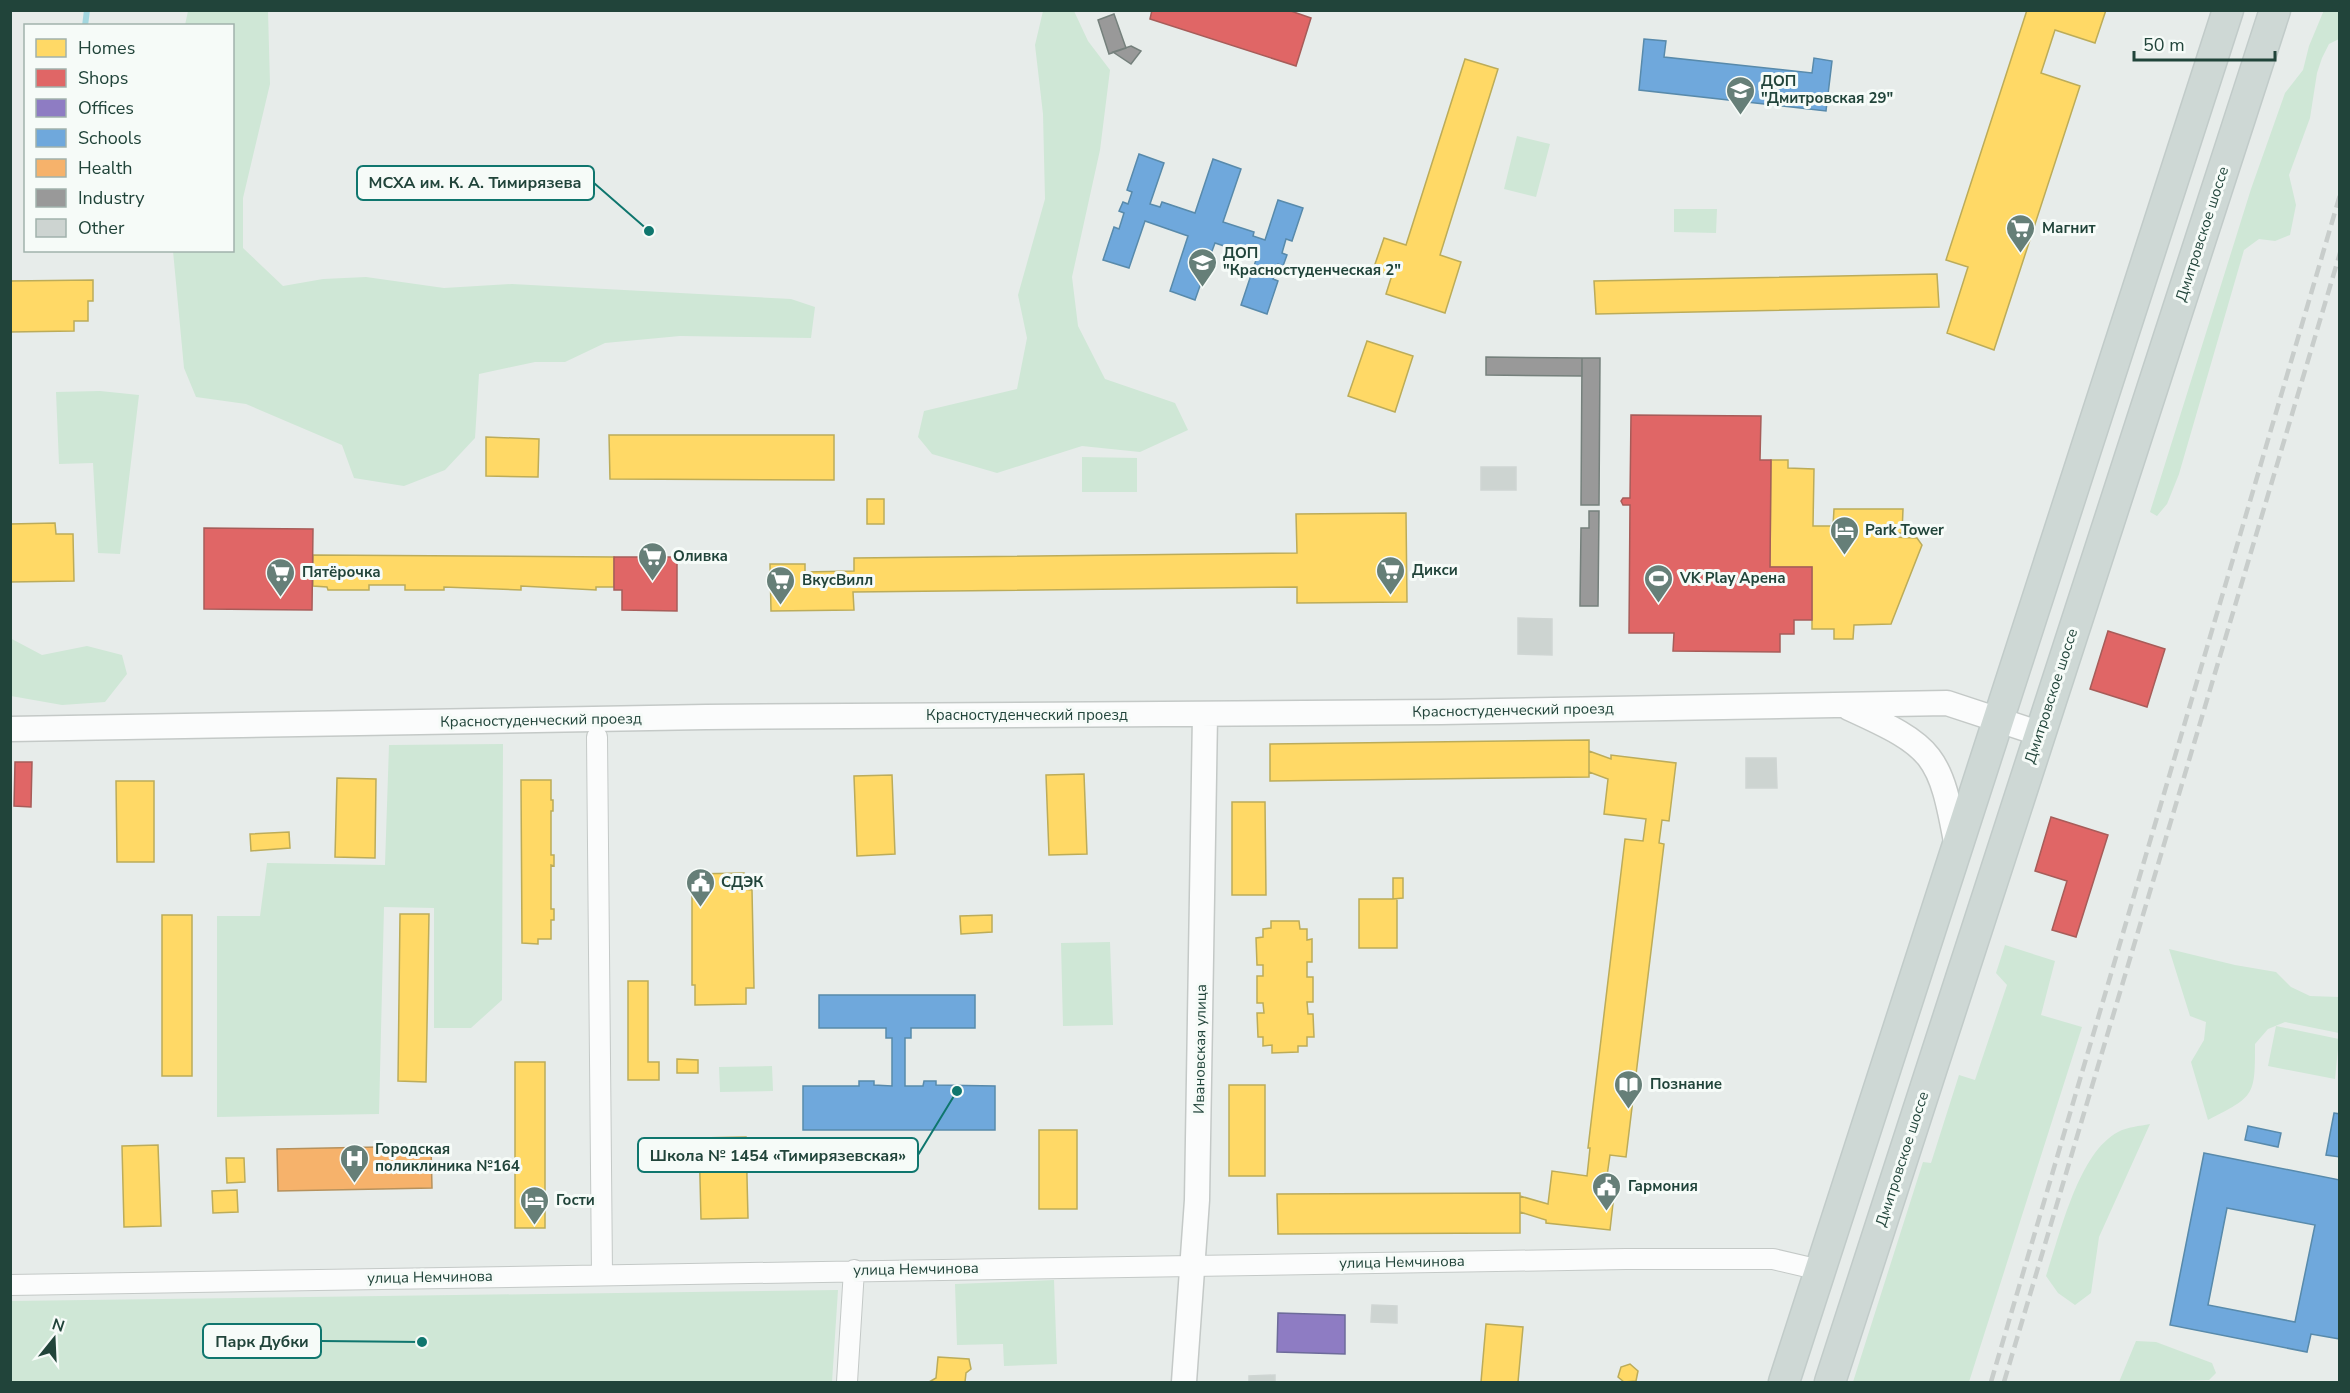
<svg xmlns="http://www.w3.org/2000/svg" width="2350" height="1393" font-family="'Nunito Sans',sans-serif">
<style>
.green{fill:#cfe7d6}
.homes{fill:#ffd966;stroke:#bcac59;stroke-width:1.5}
.shops{fill:#e06666;stroke:#a75c59;stroke-width:1.5}
.offices{fill:#8e7cc3;stroke:#6d6b9a;stroke-width:1.5}
.schools{fill:#6fa8dc;stroke:#588aab;stroke-width:1.5;fill-rule:evenodd}
.health{fill:#f6b26b;stroke:#b6915c;stroke-width:1.5}
.industry{fill:#999;stroke:#75807c;stroke-width:1.5}
.lines{fill:none;stroke-linecap:round;stroke-linejoin:round}
.stream{stroke:#a3d7df;stroke-width:6}
.building{fill:#cdd4d1;stroke:#cfd5d3;stroke-width:1.5}
.minor-casing{stroke:#c4c9c7;stroke-width:22}
.tertiary-casing{stroke:#c4c9c7;stroke-width:27}
.primary-casing{stroke:#c1cbc9;stroke-width:33}
.minor{stroke:#fbfcfc;stroke-width:20}
.tertiary{stroke:#fbfcfc;stroke-width:24}
.primary{stroke:#ced8d5;stroke-width:30}
.rail{stroke:#c8cdcb;stroke-width:4.5;stroke-dasharray:12 6;stroke-linecap:butt}
.labels{text-anchor:middle;stroke-width:6;stroke-linejoin:round;paint-order:stroke}
.poi-label{font-size:15px;font-weight:bold;fill:#21443a;stroke:#f6fbf8;text-anchor:start}
.street-label{font-size:15px;fill:#21443a;stroke:#f6fbf8}
.leader{fill:none;stroke:#0f766e;stroke-width:2}
.callout-dot{fill:#0f766e;stroke:#f6fbf8;stroke-width:2}
.callout{fill:#f6fbf8;stroke:#0f766e;stroke-width:2}
.callout-label{font-size:16px;text-anchor:middle;font-weight:bold;fill:#21443a}
</style>
<rect width="100%" height="100%" fill="#e7ecea"/>
<path class="green" d="M2324,10L2339,11V39L2329,44L2322,58L2317,73L2310,118L2289,175L2296,205L2290,235L2275,241L2259,239L2244,250L2179,474L2167,504L2157,516L2150,512L2251,189L2285,93L2303,70L2309,46Z
M188,11H268L270,84L243,198V248L283,286L323,279L366,277L444,288L512,284L791,299L815,307L811,338L680,336L605,343L565,362H535L479,374L475,438L445,470L404,486L354,478L342,445L246,404L196,397L184,368L173,251L232,250V26L185,25Z
M1043,11H1074L1088,41L1110,70L1100,150L1072,277L1078,326L1105,379L1175,403L1188,430L1140,452L1082,446L997,473L932,454L918,437L924,411L1017,389L1027,338L1018,295L1045,199L1043,114L1035,45Z
M1517,136L1550,144L1536,197L1504,189Z
M1674,209H1717L1716,233L1674,232Z
M100,391L139,395L120,554L98,553L93,463L59,464L56,392Z
M1082,457L1137,458V492H1082Z
M10,638L42,655L87,646L122,655L127,674L105,702L62,705L11,696Z
M503,744L502,1000L471,1028H434V908L384,907L379,1114L217,1117V916H260L267,863L385,865L389,745Z
M1110,942L1113,1025L1063,1026L1061,943Z
M2005,945L2055,961L2041,1015L2082,1027L1969,1382H1853L1923,1162L1931,1163L1959,1075L1975,1080L2007,985L1996,973Z
M2169,949L2235,965L2276,972L2291,987L2310,996L2339,997V1033L2285,1022L2268,1029L2255,1044C2255,1096 2255,1096 2208,1120L2191,1062L2204,1040L2206,1022L2190,1016Z
M2276,1026L2339,1039L2335,1079L2268,1066Z
M772,1066L773,1091L720,1092L719,1067Z
M2150,1124L2099,1237L2091,1293L2075,1305L2058,1293L2046,1276C2060,1235 2078,1153 2118,1132C2127,1127 2140,1126 2150,1124Z
M1054,1280L1057,1364L1004,1366L1003,1344L957,1345L955,1284Z
M838,1290L832,1382H11V1301Z
M2136,1341L2156,1342L2212,1363L2216,1373L2209,1380L2119,1382Z"/>
<path class="homes" d="M2027,10H2106L2095,43L2055,30L2041,73L2080,86L1994,350L1947,333L1968,267L1946,260Z
M1465,59L1498,69L1440,255L1461,262L1445,313L1386,294L1392,275L1373,270L1384,238L1406,245Z
M1937,274L1939,307L1596,314L1594,281Z
M93,280V301H88V321H74V331L10,332V281Z
M1367,341L1413,356L1395,412L1348,396Z
M609,435H834V480L610,479Z
M486,437L539,439L538,477L486,476Z
M1771,460H1788V468L1814,469L1813,526H1833L1834,509H1903L1902,533H1892V537L1917,538L1922,545L1891,624L1854,625L1853,639H1834V629H1812V567H1770Z
M867,499H884V524H867Z
M1406,513L1407,602L1297,603V587L853,592L854,610L771,611L770,564H805V572L854,571V558L1297,553L1296,514Z
M55,523L56,534H73L74,581L10,582V524Z
M313,555L614,557V587H596V590L521,586V590L444,587V590H405V585H369V590H328L327,587L313,586Z
M1589,740V777L1270,781V744Z
M1589,751L1611,759V755L1676,763L1669,821L1662,820L1659,843L1664,844L1626,1157L1610,1155L1607,1176L1616,1177L1610,1230L1546,1223V1220L1520,1212V1196L1548,1204L1552,1171L1587,1176L1590,1148H1588L1625,839L1643,841L1646,819L1604,814L1608,779L1589,772Z
M1084,774L1087,854L1049,855L1046,775Z
M892,775L895,854L857,856L854,776Z
M337,778L376,779L375,858L335,857Z
M521,780H551V800H553V811H551V855H554V866L551,865V909H554V920H551V939H538V944L522,943Z
M116,781H154V862H117Z
M1232,802H1265L1266,895H1232Z
M289,832L290,848L251,851L250,834Z
M744,873V889L752,890L754,988H746V1004L695,1005V985H692V874Z
M1393,878H1403V898L1393,899Z
M1359,899H1397V948H1359Z
M400,914H429L426,1082L398,1081Z
M162,915H192V1076H162Z
M992,915V932L961,934L960,916Z
M1271,921H1299L1300,929H1307V940L1312,939V962H1307V977H1313V1002H1307L1308,1014H1313L1314,1037H1307V1046H1298V1052L1272,1053V1045L1263,1046V1037H1258L1257,1013H1264L1263,1003H1257V976H1263V965H1257L1256,938L1263,937V929L1271,928Z
M628,981H648V1062H659V1080H628Z
M677,1059L698,1060V1073H677Z
M515,1062H545V1228H515Z
M1229,1085H1265V1176H1229Z
M1039,1130H1077V1209H1039Z
M746,1137L748,1218L701,1219L699,1138Z
M158,1145L161,1226L124,1227L122,1146Z
M226,1158H244L245,1182L227,1183Z
M237,1190L238,1212L213,1213L212,1191Z
M1520,1193V1233L1278,1234L1277,1194Z
M1486,1324L1523,1327L1518,1382H1481Z
M938,1357L969,1359L971,1369L966,1373L965,1382H929L936,1378Z
M1630,1364L1638,1371L1636,1381L1624,1382L1618,1377L1621,1367Z"/>
<path class="shops" d="M1152,10H1288L1311,18L1296,66L1150,19Z
M1631,415L1761,416L1760,460H1771L1770,567H1812V620H1794V634H1780V652L1673,651L1674,633H1629L1630,505H1623L1621,501L1623,498H1630Z
M204,528L313,529L312,610L204,609Z
M614,557H677V611L622,610V590H614Z
M2108,631L2165,649L2147,707L2090,689Z
M15,762H32L31,807L14,806Z
M2051,817L2108,835L2076,937L2052,930L2067,881L2035,871Z"/>
<path class="offices" d="M1278,1313L1345,1315V1354L1277,1352Z"/>
<path class="schools" d="M1644,39L1666,41L1664,57L1812,73L1814,58L1832,61L1826,111L1639,90Z
M1139,154L1164,163L1150,204L1160,207L1162,202L1195,213L1213,159L1241,169L1223,222L1254,232L1253,236L1265,240L1278,200L1303,208L1292,241L1286,239L1282,253L1287,255L1283,266L1278,264L1273,279L1278,281L1267,314L1241,305L1257,257L1215,243L1212,251L1208,250L1204,265L1207,266L1195,300L1170,291L1188,236L1145,221L1129,268L1103,260L1114,227L1119,229L1124,213L1119,211L1123,202L1128,204L1132,192L1127,190Z
M819,995H975V1028H911V1038H905V1086H923L924,1081H936V1085L995,1086V1130H803V1086H859V1081H874V1085L892,1086V1038H886V1028H819Z
M2334,1113L2340,1114V1157L2326,1155Z
M2248,1126L2281,1133L2278,1147L2245,1140Z
M2204,1153L2340,1180V1339L2311,1334L2307,1352L2170,1325ZM2227,1208L2315,1225L2295,1322L2208,1305Z"/>
<path class="health" d="M431,1146L432,1188L278,1191L277,1149Z"/>
<path class="industry" d="M1114,14L1126,48L1109,54L1098,20Z
M1131,46L1141,51L1131,64L1113,52Z
M1486,357L1582,358V376L1486,375Z
M1582,358H1600L1599,505H1581Z
M1589,511H1599L1598,606H1580L1581,528H1589Z"/>
<g class="lines">
<path class="stream" d="M85,26L87,10"/>
</g>
<path class="building" d="M1481,467H1516V490H1481Z
M1518,618L1552,619V655L1518,654Z
M1746,758H1776L1777,788H1746Z
M1372,1305L1397,1306V1323L1371,1322Z
M1275,1375V1382H1249V1376Z"/>
<g class="lines">
<defs>
<path id="minor" d="M597,737L602,1274
M10,1285L1626,1259H1773L1820,1270
M847,1382L854,1270"/>
<path id="tertiary" d="M1849,708C1935,747 1940,754 1957,847
M10,729L706,717L1441,712L1947,703L2038,733
M1184,1382L1197,1200L1205,715"/>
<path id="primary" d="M1784,1382L2228,10
M1830,1382L2275,10"/>
</defs>
<use href="#minor" class="minor-casing"/>
<use href="#tertiary" class="tertiary-casing"/>
<use href="#primary" class="primary-casing"/>
<use href="#minor" class="minor"/>
<use href="#tertiary" class="tertiary"/>
<use href="#primary" class="primary"/>
<path class="rail" d="M1991,1382L2340,195
M2004,1382L2340,253"/>
</g>
<defs>
<symbol id="school-pin" viewBox="-11 -11 22 30"><path d="M0 17L-7.5 6A9.5 9.5 0 1 1 7.5 6Z" fill="#667f78" stroke="#f6fbf8"/><path d="M0-5L7-2L0 1L-7-2ZM-4 1L0 2.5L4 1V4Q0 6-4 4Z" fill="#fff"/></symbol>
<symbol id="supermarket-pin" viewBox="-11 -11 22 30"><path d="M0 17L-7.5 6A9.5 9.5 0 1 1 7.5 6Z" fill="#667f78" stroke="#f6fbf8"/><path d="M-6-5.5h2.5l.6 2H6L4.5 2H-2.5L-4.4-4H-6ZM-1.5 3.2a1.3 1.3 0 1 0 .1 0ZM3 3.2a1.3 1.3 0 1 0 .1 0Z" fill="#fff"/></symbol>
<symbol id="hotel-pin" viewBox="-11 -11 22 30"><path d="M0 17L-7.5 6A9.5 9.5 0 1 1 7.5 6Z" fill="#667f78" stroke="#f6fbf8"/><path d="M-6-4.5h1.5V1H6V5H4.5V3h-9V5H-6ZM-4 0a1.8 1.8 0 1 1 3.6 0ZM.5 0V-2.5h3Q6-2.5 6 0Z" fill="#fff"/></symbol>
<symbol id="stadium-pin" viewBox="-11 -11 22 30"><path d="M0 17L-7.5 6A9.5 9.5 0 1 1 7.5 6Z" fill="#667f78" stroke="#f6fbf8"/><path d="M0-5a6.5 5 0 1 0 0 10a6.5 5 0 1 0 0-10ZM-3.5-1.8h7v3.6h-7Z" fill="#fff"/></symbol>
<symbol id="civic-pin" viewBox="-11 -11 22 30"><path d="M0 17L-7.5 6A9.5 9.5 0 1 1 7.5 6Z" fill="#667f78" stroke="#f6fbf8"/><path d="M-.6-6.5H3V-4.5H.6V-3L4-1V1h2V6H-6V1h2V-1L-.6-3ZM-1.2 2.5V6h2.4V2.5Z" fill="#fff"/></symbol>
<symbol id="library-pin" viewBox="-11 -11 22 30"><path d="M0 17L-7.5 6A9.5 9.5 0 1 1 7.5 6Z" fill="#667f78" stroke="#f6fbf8"/><path d="M-6-4Q-3-5.5-.7-3.5V5Q-3 3-6 4ZM6-4Q3-5.5 .7-3.5V5Q3 3 6 4Z" fill="#fff"/></symbol>
<symbol id="hospital-pin" viewBox="-11 -11 22 30"><path d="M0 17L-7.5 6A9.5 9.5 0 1 1 7.5 6Z" fill="#667f78" stroke="#f6fbf8"/><path d="M-5-5h3v3.5h4V-5h3V5h-3V1.5h-4V5h-3Z" fill="#fff"/></symbol>
</defs>
<g fill-rule="evenodd">
<use href="#school-pin" x="1724" y="74" width="33" height="45"/>
<use href="#supermarket-pin" x="2004" y="212" width="33" height="45"/>
<use href="#school-pin" x="1186" y="246" width="33" height="45"/>
<use href="#hotel-pin" x="1828" y="514" width="33" height="45"/>
<use href="#supermarket-pin" x="636" y="540" width="33" height="45"/>
<use href="#supermarket-pin" x="1374" y="554" width="33" height="45"/>
<use href="#supermarket-pin" x="264" y="556" width="33" height="45"/>
<use href="#stadium-pin" x="1642" y="562" width="33" height="45"/>
<use href="#supermarket-pin" x="764" y="564" width="33" height="45"/>
<use href="#civic-pin" x="684" y="866" width="33" height="45"/>
<use href="#library-pin" x="1612" y="1068" width="33" height="45"/>
<use href="#hospital-pin" x="338" y="1142" width="33" height="45"/>
<use href="#civic-pin" x="1590" y="1170" width="33" height="45"/>
<use href="#hotel-pin" x="518" y="1184" width="33" height="45"/>
</g>
<g class="labels">
<g class="poi-label">
<text x="1761" y="86">ДОП<tspan x="1761" dy="17">"Дмитровская 29"</tspan></text>
<text x="2042" y="233">Магнит</text>
<text x="1223" y="258">ДОП<tspan x="1223" dy="17">"Красностуденческая 2"</tspan></text>
<text x="1865" y="535">Park Tower</text>
<text x="673" y="561">Оливка</text>
<text x="1412" y="575">Дикси</text>
<text x="302" y="577">Пятёрочка</text>
<text x="1680" y="583">VK Play Арена</text>
<text x="802" y="585">ВкусВилл</text>
<text x="721" y="887">СДЭК</text>
<text x="1650" y="1089">Познание</text>
<text x="375" y="1154">Городская<tspan x="375" dy="17">поликлиника №164</tspan></text>
<text x="1628" y="1191">Гармония</text>
<text x="556" y="1205">Гости</text>
</g>
<g class="street-label">
<text transform="translate(2202 234) rotate(-72)" y="5">Дмитровское шоссе</text>
<text transform="translate(2051 696) rotate(-72)" y="5">Дмитровское шоссе</text>
<text transform="translate(1513 710) rotate(-1)" y="5">Красностуденческий проезд</text>
<text x="1027" y="720">Красностуденческий проезд</text>
<text transform="translate(541 720) rotate(-1)" y="5">Красностуденческий проезд</text>
<text transform="translate(1200 1049) rotate(-89)" y="5">Ивановская улица</text>
<text transform="translate(1902 1159) rotate(-72)" y="5">Дмитровское шоссе</text>
<text transform="translate(1402 1262) rotate(-1)" y="5">улица Немчинова</text>
<text transform="translate(916 1269) rotate(-1)" y="5">улица Немчинова</text>
<text transform="translate(430 1277) rotate(-1)" y="5">улица Немчинова</text>
</g>
</g>
<path class="leader" d="M649 231L594 183M957 1091L918 1155M422 1342L321 1341"/>
<g class="callout-dot">
<circle cx="649" cy="231" r="6"/>
<circle cx="957" cy="1091" r="6"/>
<circle cx="422" cy="1342" r="6"/>
</g>
<g class="callout">
<rect x="357" y="166" width="237" height="34" rx="6"/>
<rect x="638" y="1138" width="280" height="34" rx="6"/>
<rect x="203" y="1324" width="118" height="34" rx="6"/>
</g>
<g class="callout-label">
<text x="475" y="188">МСХА им. К. А. Тимирязева</text>
<text x="778" y="1161">Школа № 1454 «Тимирязевская»</text>
<text x="262" y="1347">Парк Дубки</text>
</g>
<rect width="2350" height="1393" fill="none" stroke="#21443a" stroke-width="24"/>
<rect x="24" y="24" width="210" height="228" fill="#f6fbf8" stroke="#a1b2ac" stroke-width="1.5"/>
<rect x="36" y="39" width="30" height="18" fill="#ffd966" stroke="#a1b2ac" stroke-width="1.5"/>
<text x="78" y="54" font-size="18" fill="#21443a">Homes</text>
<rect x="36" y="69" width="30" height="18" fill="#e06666" stroke="#a1b2ac" stroke-width="1.5"/>
<text x="78" y="84" font-size="18" fill="#21443a">Shops</text>
<rect x="36" y="99" width="30" height="18" fill="#8e7cc3" stroke="#a1b2ac" stroke-width="1.5"/>
<text x="78" y="114" font-size="18" fill="#21443a">Offices</text>
<rect x="36" y="129" width="30" height="18" fill="#6fa8dc" stroke="#a1b2ac" stroke-width="1.5"/>
<text x="78" y="144" font-size="18" fill="#21443a">Schools</text>
<rect x="36" y="159" width="30" height="18" fill="#f6b26b" stroke="#a1b2ac" stroke-width="1.5"/>
<text x="78" y="174" font-size="18" fill="#21443a">Health</text>
<rect x="36" y="189" width="30" height="18" fill="#999999" stroke="#a1b2ac" stroke-width="1.5"/>
<text x="78" y="204" font-size="18" fill="#21443a">Industry</text>
<rect x="36" y="219" width="30" height="18" fill="#cdd4d1" stroke="#a1b2ac" stroke-width="1.5"/>
<text x="78" y="234" font-size="18" fill="#21443a">Other</text>
<g transform="translate(54 1339) rotate(18)" stroke="#f6fbf8" stroke-width="4.5" paint-order="stroke">
<path d="M0-4.5L10 22L0 15L-10 22Z" fill="#21443a"/>
<text y="-9" font-size="16" font-weight="bold" text-anchor="middle" fill="#21443a">N</text>
</g>
<path d="M2134 51v9h141v-9" fill="none" stroke="#21443a" stroke-width="3"/>
<text x="2143" y="51" font-size="18" fill="#21443a" stroke="#f6fbf8" stroke-width="4.5" paint-order="stroke">50 m</text>
</svg>
